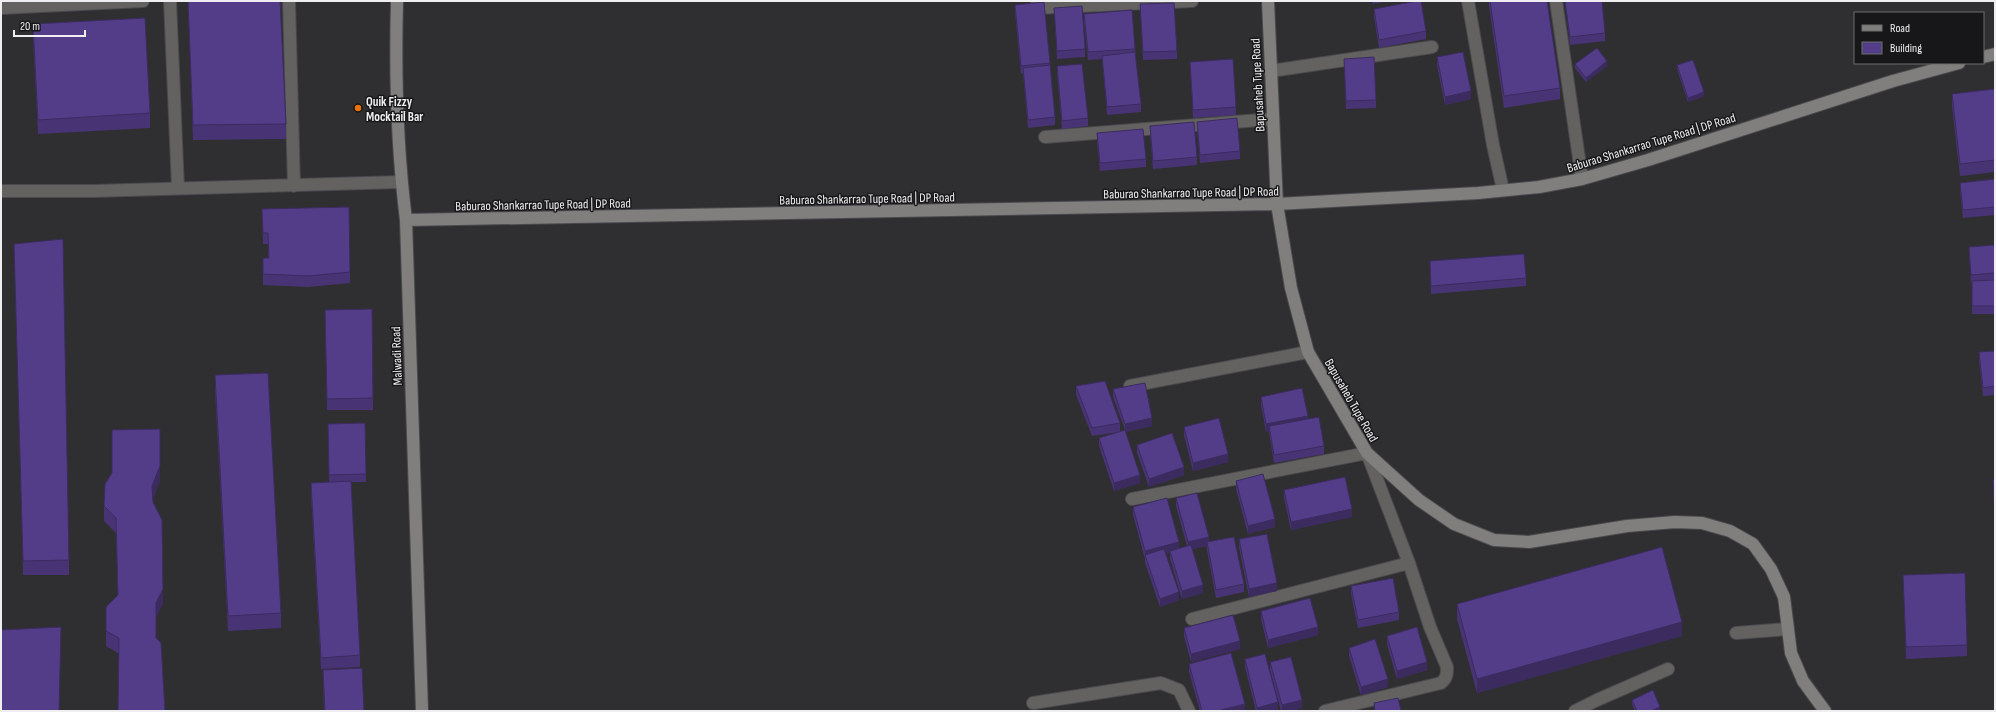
<svg xmlns="http://www.w3.org/2000/svg" width="1996" height="712" font-family="'Sofia Sans Condensed',sans-serif">
<style>
.lines{fill:none;stroke-linecap:round;stroke-linejoin:round}
.street-casing{stroke:#4a4a4d;stroke-width:14}
.secondary-casing{stroke:#4a4a4d;stroke-width:14}
.street{stroke:#646261;stroke-width:12}
.secondary{stroke:#817f7d;stroke-width:12}
.wall{fill:#483475}
.shaded-wall{fill:#3b2b5f}
.building{fill:#543d88;stroke:#3b2b5f}
.food-dot{fill:#e8710a;stroke:#171719;stroke-width:1.5}
.labels{text-anchor:middle;stroke-width:3;stroke-linejoin:round;paint-order:stroke}
.street-label{font-size:13px;fill:#efeff1;stroke:#171719}
.poi-label{font-size:13px;font-weight:bold;fill:#efeff1;stroke:#171719;text-anchor:start}
</style>
<rect width="100%" height="100%" fill="#2f2f32"/>
<g class="lines">
<defs>
<path id="street" d="M170,1L178,188
M289,1L294,186
M1468,1L1493,145L1503,190
M1556,1L1582,179
M1,8L143,1
M1034,8L1192,1
M1271,71L1432,47
M1045,137L1273,119
M1,191H94L401,182
M1130,386L1308,352
M1132,499L1367,453L1409,563L1430,627L1447,667C1447,674 1447,678 1441,683L1325,711
M1192,619L1409,563
M1736,633L1788,629
M1033,703L1161,683L1179,690L1189,711
M1575,711L1597,700L1668,669"/>
<path id="secondary" d="M397,1C395,74 397,148 406,220L422,711
M1268,1L1277,204L1291,288L1308,352L1367,453L1419,500L1454,524L1494,540L1529,542L1627,526L1675,522L1702,523L1730,531L1753,544L1771,569L1784,597L1791,653L1803,681L1825,711
M1983,57L1995,54
M406,220L1277,204L1478,193L1539,187L1582,179L1648,160L1893,81L1959,63"/>
</defs>
<use href="#street" class="street-casing"/>
<use href="#secondary" class="secondary-casing"/>
<use href="#street" class="street"/>
<use href="#secondary" class="secondary"/>
</g>
<path class="wall" d="M188,1H280L286,124V139L193,140Z
M1372,1H1389L1373,4Z
M1489,1H1547L1560,88V99L1504,108L1489,6Z
M1565,1H1602L1605,33V41L1570,45Z
M1140,4L1177,51V59L1143,60Z
M1015,5L1050,63L1055,117V125L1028,128L1023,73L1021,74L1015,13Z
M1054,8L1085,49V57L1057,59Z
M1374,9L1426,31V39L1379,48L1374,17Z
M1084,14L1135,49L1141,104V112L1107,115L1102,59L1088,60L1084,22Z
M33,24L150,113V128L38,134L33,38Z
M1437,57L1471,99L1445,105L1437,65Z
M1344,59L1376,100V108L1346,109Z
M1190,62L1236,107V115L1193,118Z
M1575,64L1607,66L1586,82L1575,68Z
M1677,65L1704,96L1688,102L1677,69Z
M1057,66L1088,118V126L1062,129L1057,74Z
M1995,89V172L1960,176L1952,106V94Z
M1197,122L1240,151V159L1200,163L1197,130Z
M1150,126L1197,157V165L1153,169L1150,134Z
M1097,133L1146,159V167L1100,171L1097,141Z
M1995,179V215L1963,218L1960,191V183Z
M262,209L350,272V283L308,287L263,285V258H268V244H263Z
M14,244L69,560V575H23Z
M1995,245V314H1972V283H1971L1969,255V247Z
M1430,261L1526,278V286L1431,294Z
M325,322L373,398V410H327Z
M1995,351V395L1983,396L1979,360V352Z
M215,375L281,613V628L228,631L215,390Z
M1076,386L1120,423V431L1125,430L1113,397V389L1152,426L1125,432L1140,483L1114,491L1099,446V438L1119,432L1092,436L1076,395Z
M1261,397L1308,419L1324,446V454L1274,463L1269,432H1266L1261,405Z
M365,423L366,482H351L360,655V667L321,669L311,495V483L329,482L328,424Z
M1184,427L1228,462L1193,471L1184,435Z
M1137,445L1184,475L1149,487L1137,453Z
M1995,479V523L1993,488V480Z
M160,481L153,498L163,604L118,653L106,646V607L118,595L116,533L104,521V506Z
M1236,481L1275,527L1248,534L1236,489Z
M1284,490L1352,517L1291,530L1284,498Z
M1176,498L1209,542L1244,584V592L1216,598L1207,550V546L1192,549L1203,593L1182,599L1170,559V553L1165,554L1179,600L1160,607L1145,563V559L1133,515V507L1179,548L1187,546L1176,506Z
M1239,539L1277,591L1249,597L1239,547Z
M1903,575L1967,645V656L1906,659Z
M1351,586L1399,612V620L1358,628L1351,594Z
M1457,604L1682,636L1477,693L1457,619Z
M1261,611L1318,635L1268,648L1261,619Z
M1184,628L1240,649L1191,662L1184,636Z
M1387,636L1427,670L1397,679L1387,644Z
M1349,648L1388,687L1361,695L1349,656Z
M1245,659L1278,710L1275,711H1256L1245,667Z
M1270,662L1302,708L1290,711H1281L1270,670Z
M1189,664L1245,711H1200L1189,672Z
M323,670L364,711H324Z
M1632,700L1660,711H1635L1632,704Z"/>
<path class="shaded-wall" d="M1607,61V66L1586,82V78Z
M1471,91V99L1445,105V97Z
M1704,92V96L1688,102V98Z
M1308,416V424L1269,426V432H1266V424Z
M1152,418V426L1125,432V424Z
M1228,454V462L1193,471V463Z
M160,466V481L152,501V486Z
M1184,467V475L1149,487V479Z
M1140,475V483L1114,491V483Z
M1352,509V517L1291,530V522Z
M1275,519V527L1248,534V526Z
M1209,537V545L1207,542V546L1188,550V542Z
M1179,542V550L1170,551V553L1147,559L1145,555V559V551Z
M1277,583V591L1249,597V589Z
M1203,585V593L1182,599V591Z
M163,589V604L156,618V603Z
M1179,592V600L1160,607V599Z
M1682,622V636L1477,693V679Z
M1318,627V635L1268,648V640Z
M1240,641V649L1191,662V654Z
M1427,662V670L1397,679V671Z
M1388,679V687L1361,695V687Z
M1302,700V708L1290,711H1282V705Z
M1278,702V710L1275,711H1257V708Z
M1245,704V711H1217Z
M1660,707V711H1651Z"/>
<path class="building" d="M188,1H280L286,124L193,125Z
M1417,1H1421L1426,31L1379,40L1374,9Z
M1490,1H1547L1560,88L1504,96Z
M1565,1H1602L1605,33L1570,37Z
M1044,2L1050,63L1021,66L1015,5Z
M1174,3L1177,51L1143,52L1140,4Z
M1082,6L1085,49L1057,51L1054,8Z
M1132,10L1135,49L1088,52L1084,14Z
M145,18L150,113L38,120L33,24Z
M1597,48L1607,61L1586,78L1575,64Z
M1135,52L1141,104L1107,107L1102,56Z
M1463,52L1471,91L1445,97L1437,57Z
M1374,57L1376,100L1346,101L1344,59Z
M1233,59L1236,107L1193,110L1190,62Z
M1693,60L1704,92L1688,98L1677,65Z
M1082,64L1088,118L1062,121L1057,66Z
M1050,65L1055,117L1028,120L1023,68Z
M1995,89V160L1960,164L1952,94Z
M1237,118L1240,151L1200,155L1197,122Z
M1194,122L1197,157L1153,161L1150,126Z
M1143,129L1146,159L1100,163L1097,133Z
M1995,179V207L1963,210L1960,183Z
M349,207L350,272L308,276L263,274V258H269L268,233H263L262,209Z
M63,239L69,560L23,561L14,244Z
M1995,245V273L1971,275L1969,247Z
M1524,254L1526,278L1431,286L1430,261Z
M1995,280V306H1972V281Z
M372,309L373,398L327,399L325,310Z
M1995,351V386L1983,388L1979,352Z
M268,373L281,613L228,616L215,375Z
M1105,381L1120,423L1092,428L1076,386Z
M1145,383L1152,418L1125,424L1113,389Z
M1302,388L1308,416L1266,424L1261,397Z
M1319,417L1324,446L1274,455L1269,426Z
M1219,418L1228,454L1193,463L1184,427Z
M365,423L366,474L329,475L328,424Z
M160,429V466L152,486L153,502L162,520L163,589L156,603V638L161,643L165,711H118L119,638L106,631V607L118,595L116,518L104,506L105,484L112,473V430Z
M1125,430L1140,475L1114,483L1099,438Z
M1172,433L1184,467L1149,479L1137,445Z
M1263,474L1275,519L1248,526L1236,481Z
M1345,477L1352,509L1291,522L1284,490Z
M1995,479V515L1993,480Z
M351,481L360,655L321,658L311,483Z
M1197,493L1209,537L1188,542L1176,498Z
M1167,498L1179,542L1145,551L1133,507Z
M1267,534L1277,583L1249,589L1239,539Z
M1234,537L1244,584L1216,590L1207,542Z
M1191,545L1203,585L1182,591L1170,551Z
M1662,547L1682,622L1477,679L1457,604Z
M1164,549L1179,592L1160,599L1145,555Z
M1965,573L1967,645L1906,647L1903,575Z
M1393,578L1399,612L1358,620L1351,586Z
M1310,598L1318,627L1268,640L1261,611Z
M1233,615L1240,641L1191,654L1184,628Z
M61,627L59,711H1V630Z
M1417,627L1427,662L1397,671L1387,636Z
M1375,639L1388,679L1361,687L1349,648Z
M1231,653L1245,704L1217,711H1202L1189,664Z
M1265,654L1278,702L1257,708L1245,659Z
M1291,657L1302,700L1282,705L1270,662Z
M362,668L364,711H325L323,670Z
M1653,690L1660,707L1651,711H1637L1632,700Z
M1398,698L1401,711H1375L1374,703Z"/>
<circle class="food-dot" cx="358" cy="108" r="4"/>
<g class="labels">
<g class="street-label">
<text transform="translate(1257 85) rotate(-93)" y="5">Bapusaheb Tupe Road</text>
<text transform="translate(1651 142) rotate(-17)" y="5">Baburao Shankarrao Tupe Road | DP Road</text>
<text transform="translate(1191 192) rotate(-1)" y="5">Baburao Shankarrao Tupe Road | DP Road</text>
<text transform="translate(867 198) rotate(-1)" y="5">Baburao Shankarrao Tupe Road | DP Road</text>
<text transform="translate(543 204) rotate(-1)" y="5">Baburao Shankarrao Tupe Road | DP Road</text>
<text transform="translate(396 356) rotate(-92)" y="5">Malwadi Road</text>
<text transform="translate(1352 400) rotate(60)" y="5">Bapusaheb Tupe Road</text>
</g>
<g class="poi-label">
<text x="366" y="106">Quik Fizzy<tspan x="366" dy="15">Mocktail Bar</tspan></text>
</g>
</g>
<rect width="1996" height="712" fill="none" stroke="#efeff1" stroke-width="4"/>
<rect x="1854" y="12" width="130" height="52" fill="#171719" stroke="#6d6d6f"/>
<rect x="1862" y="25" width="20" height="6" fill="#817f7d" stroke="#6d6d6f"/>
<text x="1890" y="32" font-size="12" fill="#efeff1">Road</text>
<rect x="1862" y="42" width="20" height="12" fill="#543d88" stroke="#6d6d6f"/>
<text x="1890" y="52" font-size="12" fill="#efeff1">Building</text>
<path d="M14 30v6h71v-6" fill="none" stroke="#efeff1" stroke-width="2"/>
<text x="20" y="30" font-size="12" fill="#efeff1" stroke="#171719" stroke-width="3" paint-order="stroke">20 m</text>
</svg>
